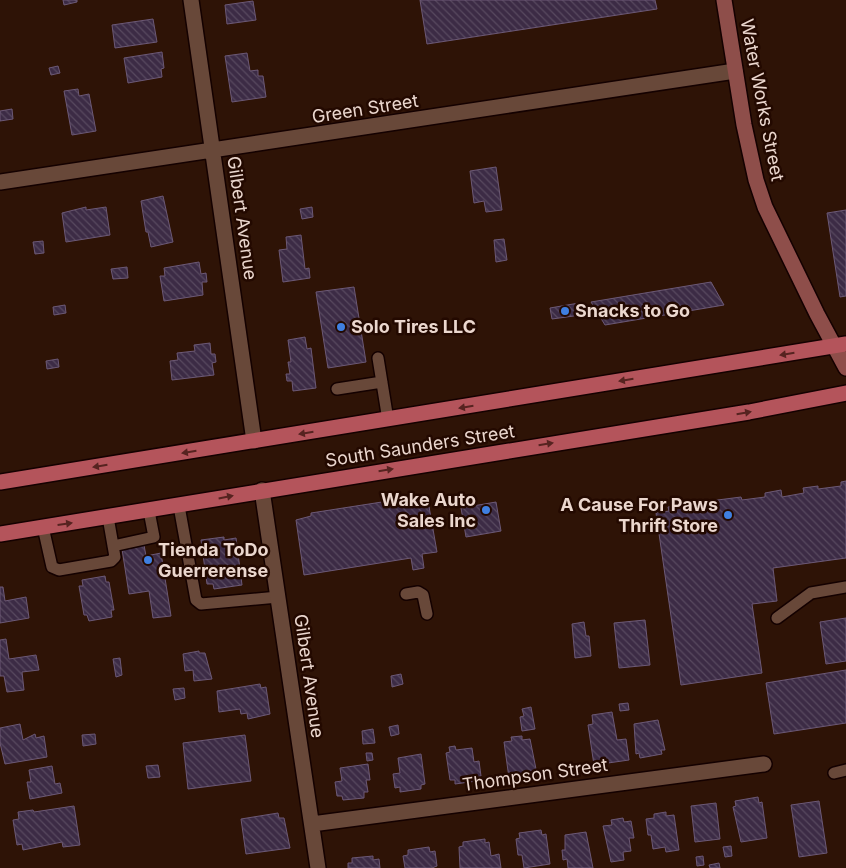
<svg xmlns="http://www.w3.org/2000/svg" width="846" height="868" font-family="Inter,sans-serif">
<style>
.building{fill:url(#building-back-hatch);stroke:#6c5976}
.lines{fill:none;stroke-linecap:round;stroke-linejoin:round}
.lane-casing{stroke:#140100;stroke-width:14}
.street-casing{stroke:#140100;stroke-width:18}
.secondary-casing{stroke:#140100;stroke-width:18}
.primary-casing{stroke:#140100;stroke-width:18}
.lane{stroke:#684839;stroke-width:11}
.street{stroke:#684839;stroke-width:15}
.secondary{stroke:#8e4e4a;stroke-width:15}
.primary{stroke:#b4545b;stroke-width:15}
.oneway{fill:#562320}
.shop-dot{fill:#3f7fe0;stroke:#230900;stroke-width:2}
.labels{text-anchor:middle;stroke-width:5;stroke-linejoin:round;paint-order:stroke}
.street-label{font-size:18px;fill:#ebd7ce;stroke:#230900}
.poi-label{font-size:18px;font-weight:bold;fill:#ebd7ce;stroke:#230900;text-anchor:start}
</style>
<defs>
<pattern id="building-back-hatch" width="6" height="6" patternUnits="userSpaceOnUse" patternTransform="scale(1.25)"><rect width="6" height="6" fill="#3c2b45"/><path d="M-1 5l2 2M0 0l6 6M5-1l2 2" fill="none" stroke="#58495f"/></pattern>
</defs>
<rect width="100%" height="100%" fill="#2e1306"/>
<path class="building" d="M63,0H77V2L64,5Z
M420,0H655L657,9L427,44Z
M253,1L256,20L227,24L225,5Z
M153,19L157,42L115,48L112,25Z
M162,52L164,68L161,69L162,77L128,83L124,58Z
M247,53L250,71L258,70V76H263L266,97L232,102L225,56Z
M58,66L60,73L51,75L49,68Z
M78,89L79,96L89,94L96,131L72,135L64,91Z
M12,109L13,119L0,121V111Z
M496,167L502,210L486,212L484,201L474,203L470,171Z
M163,196L173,242L151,247L148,232H146L141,201Z
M86,207V210L106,207L110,235L66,242L62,213Z
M312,207L313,217L302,219L300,209Z
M846,210V296L840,297L827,213Z
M301,235L305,269L309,268L310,278L283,282L279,250L287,249L286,237Z
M504,239L507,260L496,262L494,240Z
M43,241L44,253L35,254L33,242Z
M199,262L201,274L206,273L207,282H202L203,295L164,301L160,276H165L164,268Z
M127,267L128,278L113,279L111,269Z
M711,282L724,305L605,325L591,302Z
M354,287L366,362L328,368L316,292Z
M579,303L581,315L552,319L550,308Z
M65,305L66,313L54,315L53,307Z
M305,337L307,349L311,348L316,388L293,391L292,381H287L286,374H290L288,362H291L288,340Z
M210,343L211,354H215L216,362L212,363L214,375L172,380L170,361L178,360L177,353L195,351L194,345Z
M58,359L59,367L47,369L46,361Z
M846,481V558L773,568L777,601L752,604L762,673L681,685L656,513L669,511L668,507L685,505V508L702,506V502L741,497L742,500L765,497V493L781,490L782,497L804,493L803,488L818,486V489L841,486V482Z
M427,495L437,552L422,554L424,568L413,570L411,558L304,575L296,520L311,516V513Z
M496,502L501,531L466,537L461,508Z
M224,537V540L236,538L242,585L214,589L213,584H207L201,540Z
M144,545L146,556L161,553L171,616L153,618L149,591L129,594L122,549Z
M105,576L106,582H109L114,610H111L112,617L89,621L87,615H84L79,586H83L82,580Z
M0,587H3L5,601L26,597L29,618L0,623Z
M846,618V661L826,664L820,622Z
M645,620L650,665L619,668L614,623Z
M584,622L586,636H589L591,656L575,658L572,624Z
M6,639L9,659L36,655L39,670L22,672L24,690L7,692L4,676H0V640Z
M199,651V653H205L212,679L194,681L193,670L185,671L183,654Z
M120,658L122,675L116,677L113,659Z
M846,670V723L774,734L766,683Z
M401,674L403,684L392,687L391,676Z
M260,684L261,688L266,687L270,714L248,719L247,713L241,714L240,709L219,712L217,691Z
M184,688L185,698L175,700L173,689Z
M628,703L629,710L620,711L619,704Z
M531,707L535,729L522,731L520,717L524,716L522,709Z
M612,712L617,740L626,739L629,760L594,765L588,725L593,724L592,715Z
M658,720L665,750H661L662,754L640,758L639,753L636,754L634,724Z
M20,724L23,740L35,734L36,738L44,736L47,757L5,764L0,743V728Z
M398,725L399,734L391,736L389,727Z
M373,729L375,743L363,744L362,731Z
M95,734L96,744L83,746L82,735Z
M245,735L251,781L188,789L183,743Z
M522,736V740L530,739L537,774L509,778L504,742L512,741L511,737Z
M455,746L456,750L472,748L474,762L479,761L481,776L476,777L477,781L455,784V780H450L446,753L450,752L449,747Z
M366,753H372L373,760L367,761Z
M421,754L425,784L421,785V789L400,792V787L395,788L393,774L400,773L398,758Z
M368,764L370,780H366L368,792H364V798L343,800L342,796H337L335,782L342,781L340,768Z
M158,765L160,777L148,778L146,766Z
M52,766L55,784L60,783L62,793L30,799L27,782H31L29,770Z
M758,797L759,803L762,802L767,838L741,842L733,807L736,806L735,801Z
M819,801L827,853L799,857L791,805Z
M716,803L720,839L695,842L691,806Z
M74,806L80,845L63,847L62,842L23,850L22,844L17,845L13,820L19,819L18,812L33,810L34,812Z
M666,812V816L674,815L679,850L666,852L665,847L653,849L651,835H648L646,819L654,818V814Z
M278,813L279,818H284L290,848L246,854L241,819Z
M623,818L624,822L631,821L634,838H629L631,851L623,852L624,860L611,862L603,826L612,825L611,820Z
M541,830L542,835L546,834L550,864L524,868L522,855H518L516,839L520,838L519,833Z
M586,832L593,868H568L567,859L563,860L562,850H565V835Z
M485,839V843L489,842L491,856L499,854L501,868H460L459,847L463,846V842Z
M731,846L732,856L725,857L723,847Z
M429,847L430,852L435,851L437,866L432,868H405L403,856L408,855V850Z
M373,856V860L379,859L380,868H348V863H352V858Z
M703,856L704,865L697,866L696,857Z
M719,863L720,868H710L709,865Z"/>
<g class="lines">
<defs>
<path id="lane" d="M378,358L388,420
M337,389L382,382
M179,506L196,600L201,604L278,597
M43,527L52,567L59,570L111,561L115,557L108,517
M113,546L154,537L149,511
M406,594L418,592L423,595L427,614
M777,618L811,593L846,587
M834,773L846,770"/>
<path id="street" d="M191,0L254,441
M0,182L735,71
M262,490L318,868
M312,824L764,764"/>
<path id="secondary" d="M724,0L744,125L756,180L765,207L817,314L846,368"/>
<path id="primary" d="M0,482L846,344
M0,534L749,412L846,393"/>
</defs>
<use href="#lane" class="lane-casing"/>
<use href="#street" class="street-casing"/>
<use href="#secondary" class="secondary-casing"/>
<use href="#primary" class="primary-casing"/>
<use href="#lane" class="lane"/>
<use href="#street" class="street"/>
<use href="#secondary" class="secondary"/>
<use href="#primary" class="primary"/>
</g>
<defs><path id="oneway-solid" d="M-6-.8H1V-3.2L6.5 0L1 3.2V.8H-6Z" transform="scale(1.25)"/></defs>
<g class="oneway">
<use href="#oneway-solid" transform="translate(787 354) rotate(171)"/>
<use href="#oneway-solid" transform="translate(626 380) rotate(171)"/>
<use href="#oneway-solid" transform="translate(466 407) rotate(171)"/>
<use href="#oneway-solid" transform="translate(744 413) rotate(-10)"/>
<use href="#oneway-solid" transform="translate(306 433) rotate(171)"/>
<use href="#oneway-solid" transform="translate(546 444) rotate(-9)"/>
<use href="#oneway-solid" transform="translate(189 452) rotate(171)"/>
<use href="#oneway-solid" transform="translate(100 466) rotate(171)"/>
<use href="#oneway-solid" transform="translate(386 470) rotate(-9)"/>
<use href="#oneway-solid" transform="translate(226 497) rotate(-11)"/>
<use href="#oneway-solid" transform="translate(65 524) rotate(-8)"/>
</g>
<g class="shop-dot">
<circle cx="565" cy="311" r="5"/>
<circle cx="341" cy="327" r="5"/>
<circle cx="486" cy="510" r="5"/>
<circle cx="728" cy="515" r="5"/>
<circle cx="148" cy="560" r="5"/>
</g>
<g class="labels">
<g class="street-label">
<text transform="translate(762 100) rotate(79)" y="6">Water Works Street</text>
<text transform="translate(365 109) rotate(-9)" y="6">Green Street</text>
<text transform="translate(242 218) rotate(82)" y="6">Gilbert Avenue</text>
<text transform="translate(420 446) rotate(-9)" y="6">South Saunders Street</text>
<text transform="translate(309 676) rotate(82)" y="6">Gilbert Avenue</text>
<text transform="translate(535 775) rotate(-8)" y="6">Thompson Street</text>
</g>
<g class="poi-label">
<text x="575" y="317">Snacks to Go</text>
<text x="351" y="333">Solo Tires LLC</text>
<text x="476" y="506" text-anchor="end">Wake Auto<tspan x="476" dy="21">Sales Inc</tspan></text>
<text x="718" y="511" text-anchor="end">A Cause For Paws<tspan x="718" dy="21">Thrift Store</tspan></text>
<text x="158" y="556">Tienda ToDo<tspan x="158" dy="21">Guerrerense</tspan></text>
</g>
</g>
</svg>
